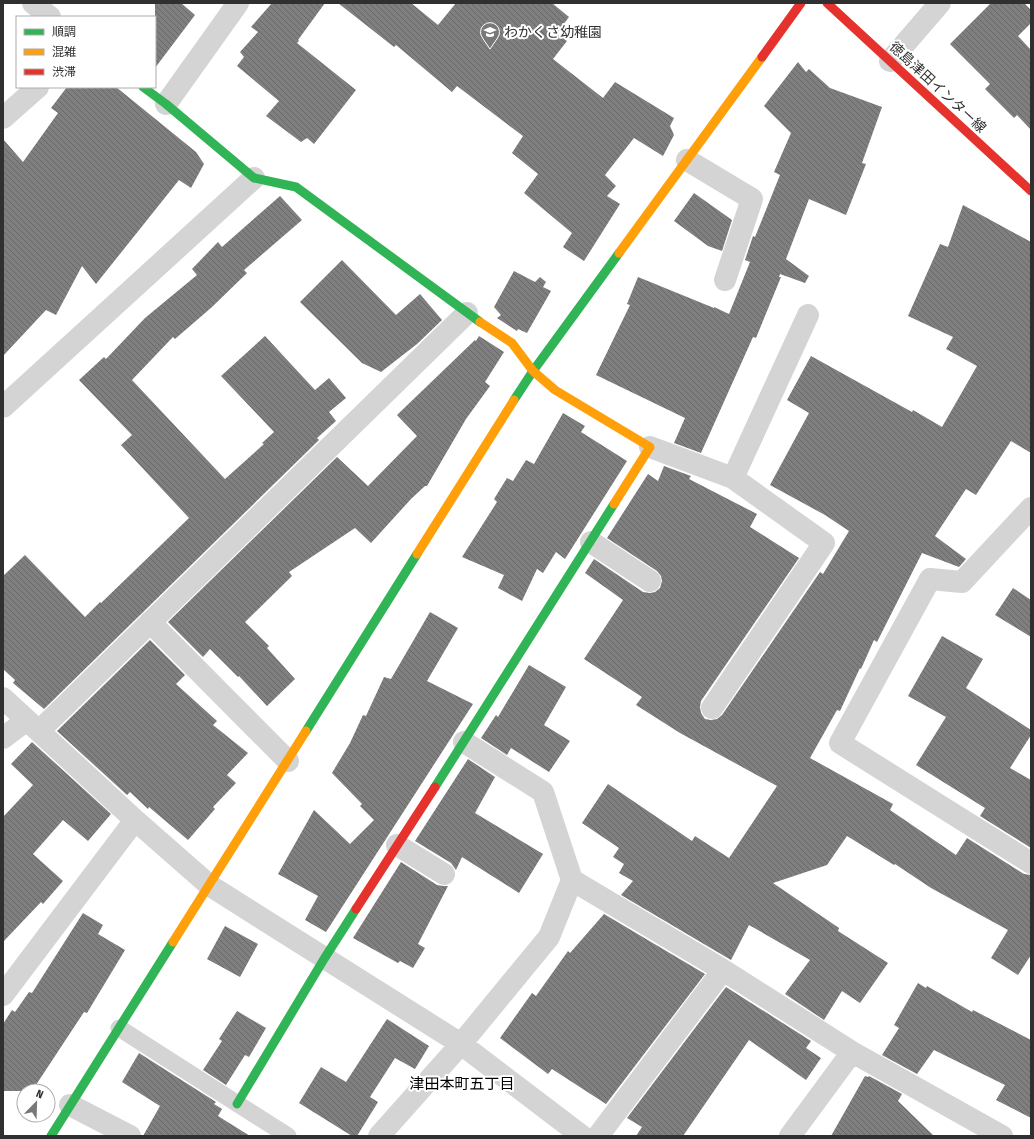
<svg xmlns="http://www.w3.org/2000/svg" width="1034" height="1139" font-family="'Fira Sans Condensed','Noto Sans JP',sans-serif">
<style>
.building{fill:url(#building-back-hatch)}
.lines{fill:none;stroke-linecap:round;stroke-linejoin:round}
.lane{stroke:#d4d4d4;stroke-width:17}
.street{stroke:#d4d4d4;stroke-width:22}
.fast{stroke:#30b455;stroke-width:9}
.slow{stroke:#ff9f0a;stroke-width:9}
.jam{stroke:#e5322d;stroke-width:9}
.labels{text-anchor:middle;stroke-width:4;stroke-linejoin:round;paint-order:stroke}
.poi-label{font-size:14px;fill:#303030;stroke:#fff;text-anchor:start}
.street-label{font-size:14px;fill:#303030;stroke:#fff}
.neighbourhood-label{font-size:15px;fill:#000;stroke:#fff}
</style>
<defs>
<pattern id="building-back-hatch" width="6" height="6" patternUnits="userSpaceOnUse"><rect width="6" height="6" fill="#7f7f7f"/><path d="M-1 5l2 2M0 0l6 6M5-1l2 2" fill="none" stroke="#686868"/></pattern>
</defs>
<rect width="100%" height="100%" fill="#fff"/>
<path class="building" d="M155,3H181L195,15L155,68Z
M272,3H325L298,40L299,41L297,43L356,90L314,144L307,138L301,142L266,116L279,101L237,66L244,57L240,52L258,32L251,27Z
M338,3H411L438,25L456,3H552L569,17L557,33L567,41L553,59L603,98L615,82L674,118L670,126L674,135L663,156L634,138L605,175L616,186L607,196L620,204L584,261L563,247L572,233L524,193L538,174L512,153L523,136L457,86L452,92L396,45L394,47Z
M991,3H1024L1031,10V23L1018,36L1031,50V130L1017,115L1014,118L985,89L990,84L950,44Z
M798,62L806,72L809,69L830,88L882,107L862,163L866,164L846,215L809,199L786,259L809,276L805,283L780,274L779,277H781L756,338L753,337L701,453L674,443L685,418L596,375L630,305L627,304L638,277L714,308V307L729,314L750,262L745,260L753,236L755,237L780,175L774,172L791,133L764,106Z
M67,87H116L196,152L204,164L191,188L179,180L96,284L82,266L56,315L46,310L3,356V139L23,162L58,113L51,108Z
M694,193L732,220L722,251L708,246L674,221Z
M280,196L302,220L244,270L247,273L212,307L175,339L173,337L132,380L225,479L264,444L262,443L274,432L221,376L265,336L315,390L329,378L346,398L329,412L336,421L317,438L319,440L44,709L13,683L15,680L3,669V576L25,555L85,617L100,602L101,603L189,518L121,445L132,435L79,380L104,357L106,359L145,318L197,275L192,269L218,242L222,247Z
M963,205L1031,242V453L1011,441L976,495L966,489L935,536L966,559L959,567L922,553L877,642L874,640L861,669L860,668L840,711L837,710L810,758L893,804L890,810L956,855L967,838L1024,874L1031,875V955L1018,975L991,958L1008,930L931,888L895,864L894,865L847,836L827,865L773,883L839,928L838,931L888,963L860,1003L842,991L824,1020L785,994L810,960L749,925L731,960L621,895L633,881L619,873L624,864L613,857L619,848L582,823L608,784L692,841L695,836L729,858L777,786L680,733L636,705L642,697L584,659L623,600L585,573L594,559L643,592L650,593L655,592L660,588L662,581L661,576L657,571L607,538L648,474L658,481L664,466L691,476L689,479L757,514L750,527L799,558L701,701L700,707L701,713L705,719L711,720L717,719L722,715L820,572L823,574L849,531L825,515L770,485L809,413L787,400L811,356L912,412L913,410L942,427L977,366L946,349L953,337L908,316L940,244L948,247Z
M342,260L396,315L420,294L442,320L417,344L381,372L362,363L300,302Z
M514,271L535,282L540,277L546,282L543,287L551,291L527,333L518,329L517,331L497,318L501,315L494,307Z
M479,336L504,352L485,382L490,386L466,419L427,486H425L411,499L371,543L355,528L289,572L292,576L245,622L269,646L267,648L295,679L267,706L239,676L238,677L210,649L203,657L168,622L337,457L368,486L417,436L397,415L475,340L476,341Z
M563,413L585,426L581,432L627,461L565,559L556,552L543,573L537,569L522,601L498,588L504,575L462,557L497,502L494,499L507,478L513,481L526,460L534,464Z
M1013,588L1031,600V637L995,615Z
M430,612L458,628L427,681L473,704L326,932L305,920L318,896L278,874L314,810L350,844L374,820L360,806L362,804L332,773L350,743L363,715L366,716L384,677L391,679Z
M942,636L983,659L966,688L1031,730V735L1010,768L1031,780V848L980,816L985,808L916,765L946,717L908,696Z
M150,640L185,675L176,684L217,721L213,725L248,753L227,775L236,783L213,807L215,809L188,840L149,807L148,809L130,792L127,795L57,731Z
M529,665L566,687L544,725L570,741L549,772L511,748L507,755L481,738L496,715L498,717Z
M32,742L111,814L88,841L63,820L33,854L63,881L43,904L41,902L3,942V817L33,785L11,764Z
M468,759L495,777L475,813L543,854L519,893L462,857L456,870L451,863L415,841Z
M401,862L437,885L443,886H448L418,944L425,948L413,968L400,961L398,963L353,938Z
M83,913L103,925L98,934L125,950L87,1013L84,1012L32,1091H3V1024L12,1010L15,1012L29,992L32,993Z
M604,914L705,974L606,1104L552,1069L548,1074L500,1038L532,993L536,996L568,951L570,953Z
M225,926L258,944L240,977L207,959Z
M918,983L926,988L927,986L972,1012L973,1010L1031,1040V1118L996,1100L1005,1085L934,1050L917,1074L882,1055L899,1028L894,1025Z
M726,987L811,1041L806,1048L821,1058L806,1080L749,1040L683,1136H636L642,1127L627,1118Z
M237,1011L266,1028L249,1057L245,1055L226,1085L203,1070L222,1041L219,1039Z
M387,1019L429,1046L415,1069L395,1058L370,1097L378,1102L357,1136H352L299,1103L321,1067L346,1082Z
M139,1053L216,1102L214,1104L222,1109L218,1116L250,1136H143L160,1106L122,1082Z
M865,1076L868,1077L869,1076L902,1094L898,1101L934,1136H831Z"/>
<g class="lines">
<path class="lane" d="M119,1028L288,1136"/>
<path class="street" d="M33,3L50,17
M890,61L940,3
M166,104L238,3
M3,118L38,87
M687,160L752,199L725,280
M3,407L254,178
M650,447L733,478L824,543L712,708
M733,478L808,315
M1031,508L962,582L930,579L840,743L1031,863
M591,542L650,581
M150,622L288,761
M3,698L135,820L209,885L461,1044L582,1136
M39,731L467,313
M3,738L27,720
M397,845L444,874
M572,880L723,970L852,1052L1002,1136
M3,995L135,820
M70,1105L130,1136
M379,1136L461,1044L549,937L572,880L543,792L464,742
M598,1136L723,970
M790,1136L852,1052"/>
<path class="fast" d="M143,87L166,104L254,178L296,187L480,322
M514,400L533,371L619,253
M306,731L417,554
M435,787L614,504
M237,1104L324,959L356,909
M51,1136L173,942"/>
<path class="slow" d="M619,253L762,57
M480,322L512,343L533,371L555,390L650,447L614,504
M417,554L514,400
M173,942L306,731"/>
<path class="jam" d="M827,3L1031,191
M762,57L801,3
M356,909L435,787"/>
</g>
<defs>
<symbol id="school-pin" viewBox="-11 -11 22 30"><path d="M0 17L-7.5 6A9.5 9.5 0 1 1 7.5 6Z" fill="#787878" stroke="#fff"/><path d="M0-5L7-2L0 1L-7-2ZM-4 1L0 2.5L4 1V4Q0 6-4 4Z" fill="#fff"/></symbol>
</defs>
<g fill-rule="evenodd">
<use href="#school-pin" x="479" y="21" width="22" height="30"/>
</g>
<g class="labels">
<g class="poi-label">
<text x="504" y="37">わかくさ幼稚園</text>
</g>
<g class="street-label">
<text transform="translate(938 87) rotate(43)" y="5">徳島津田インター線</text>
</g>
<g class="neighbourhood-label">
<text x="462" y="1089">津田本町五丁目</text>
</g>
</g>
<rect width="1034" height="1139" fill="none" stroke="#303030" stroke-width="8"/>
<rect x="16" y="16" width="140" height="72" fill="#ffffff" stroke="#acacac"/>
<rect x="24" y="29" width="20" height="6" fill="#30b455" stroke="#acacac"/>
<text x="52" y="36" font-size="12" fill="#303030">順調</text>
<rect x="24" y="49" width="20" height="6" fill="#ff9f0a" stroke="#acacac"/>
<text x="52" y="56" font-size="12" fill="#303030">混雑</text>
<rect x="24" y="69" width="20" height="6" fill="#e5322d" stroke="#acacac"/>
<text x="52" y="76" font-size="12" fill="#303030">渋滞</text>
<g transform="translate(36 1103) rotate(23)"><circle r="19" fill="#ffffff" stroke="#acacac"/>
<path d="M0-3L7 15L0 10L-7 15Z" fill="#787878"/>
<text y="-6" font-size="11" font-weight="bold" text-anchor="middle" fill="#303030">N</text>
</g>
</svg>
